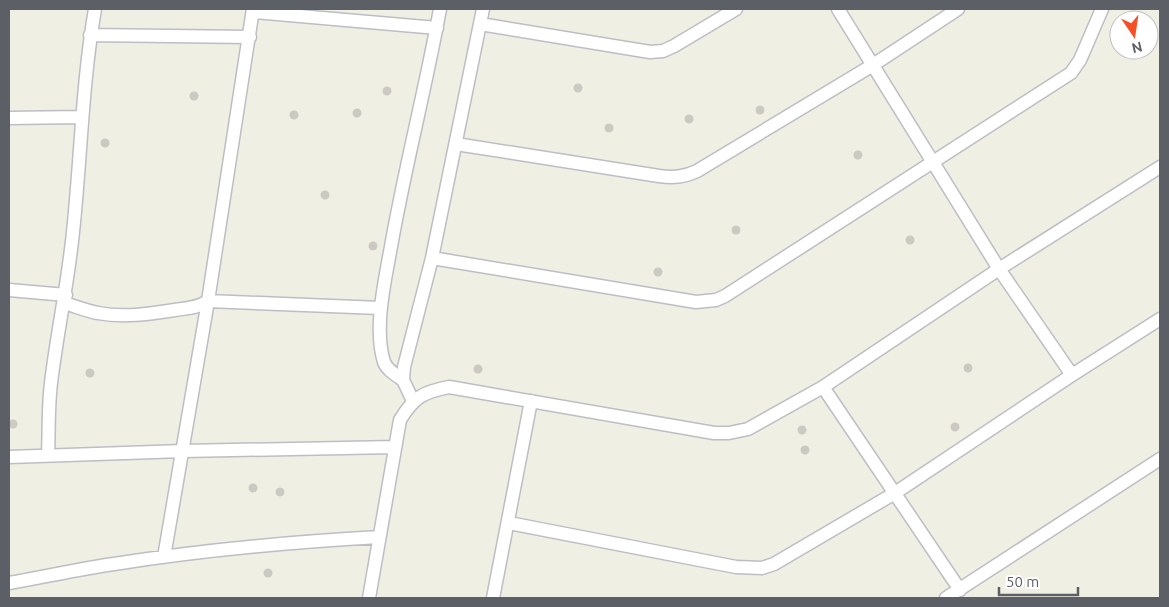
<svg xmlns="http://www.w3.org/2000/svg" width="1169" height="607" font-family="Ubuntu,sans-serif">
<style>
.building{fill:#cbc9c1}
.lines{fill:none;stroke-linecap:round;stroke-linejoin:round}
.minor-casing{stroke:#bcbec4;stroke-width:15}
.minor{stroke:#fff;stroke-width:12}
</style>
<rect width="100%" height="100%" fill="#f0efe4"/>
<path class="building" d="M573.5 88a4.5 4.5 0 1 1 9 0a4.5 4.5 0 1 1-9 0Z
M382.5 91a4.5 4.5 0 1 1 9 0a4.5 4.5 0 1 1-9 0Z
M189.5 96a4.5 4.5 0 1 1 9 0a4.5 4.5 0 1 1-9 0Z
M755.5 110a4.5 4.5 0 1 1 9 0a4.5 4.5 0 1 1-9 0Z
M352.5 113a4.5 4.5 0 1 1 9 0a4.5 4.5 0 1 1-9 0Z
M289.5 115a4.5 4.5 0 1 1 9 0a4.5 4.5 0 1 1-9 0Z
M684.5 119a4.5 4.5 0 1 1 9 0a4.5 4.5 0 1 1-9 0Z
M604.5 128a4.5 4.5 0 1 1 9 0a4.5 4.5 0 1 1-9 0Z
M100.5 143a4.5 4.5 0 1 1 9 0a4.5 4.5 0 1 1-9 0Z
M853.5 155a4.5 4.5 0 1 1 9 0a4.5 4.5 0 1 1-9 0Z
M320.5 195a4.5 4.5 0 1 1 9 0a4.5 4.5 0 1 1-9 0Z
M731.5 230a4.5 4.5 0 1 1 9 0a4.5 4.5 0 1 1-9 0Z
M905.5 240a4.5 4.5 0 1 1 9 0a4.5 4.5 0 1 1-9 0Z
M368.5 246a4.5 4.5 0 1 1 9 0a4.5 4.5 0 1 1-9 0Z
M653.5 272a4.5 4.5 0 1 1 9 0a4.5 4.5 0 1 1-9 0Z
M963.5 368a4.5 4.5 0 1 1 9 0a4.5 4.5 0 1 1-9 0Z
M473.5 369a4.5 4.5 0 1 1 9 0a4.5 4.5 0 1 1-9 0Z
M85.5 373a4.5 4.5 0 1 1 9 0a4.5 4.5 0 1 1-9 0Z
M8.5 424a4.5 4.5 0 1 1 9 0a4.5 4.5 0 1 1-9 0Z
M950.5 427a4.5 4.5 0 1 1 9 0a4.5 4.5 0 1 1-9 0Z
M797.5 430a4.5 4.5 0 1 1 9 0a4.5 4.5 0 1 1-9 0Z
M800.5 450a4.5 4.5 0 1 1 9 0a4.5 4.5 0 1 1-9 0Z
M248.5 488a4.5 4.5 0 1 1 9 0a4.5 4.5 0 1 1-9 0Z
M275.5 492a4.5 4.5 0 1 1 9 0a4.5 4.5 0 1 1-9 0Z
M263.5 573a4.5 4.5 0 1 1 9 0a4.5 4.5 0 1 1-9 0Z"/>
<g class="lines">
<defs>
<path id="minor" d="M838,9L999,269L1072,375
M253,12L437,28
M480,24L650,52L663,51L674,46L736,9
M90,35L250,37
M9,118L81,117
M456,144L659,176C674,178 684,177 697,171L873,65L958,9
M432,258L696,302L716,300L725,296L1071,73L1080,60L1102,9
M9,290L66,295
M64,303C75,306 86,311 98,313C123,318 149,314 175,310C187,308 198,308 208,301L380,308
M403,380C396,375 387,370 384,362C373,327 386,276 392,241C406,163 426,86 440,9
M823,387L960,590
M413,401L403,380L404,367L432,258L483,9
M48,455C49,432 48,407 51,383C57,333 68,283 73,232C81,157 82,84 95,9
M9,457L183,451L395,447
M509,523L736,567L762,568L774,564L895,493L1072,375L1160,319
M164,557L208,301L253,9
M9,583C44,577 79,569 114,564C202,550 291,542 379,537
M369,598L400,420C414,397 423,392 449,387L714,433H729L748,429L823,387L999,269L1160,167
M493,598L531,401
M946,598L1160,459"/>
</defs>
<use href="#minor" class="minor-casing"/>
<use href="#minor" class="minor"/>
</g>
<rect width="1169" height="607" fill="none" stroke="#5c5f66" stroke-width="20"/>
<g transform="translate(1134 35) rotate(167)"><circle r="24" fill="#ffffff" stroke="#bebfc2"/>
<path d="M0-4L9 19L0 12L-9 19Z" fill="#f64f24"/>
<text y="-8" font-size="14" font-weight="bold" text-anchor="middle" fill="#5c5f66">N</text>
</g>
<path d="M999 587v8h79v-8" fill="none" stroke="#5c5f66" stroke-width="2.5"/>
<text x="1006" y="587" font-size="15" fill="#5c5f66" stroke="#ffffff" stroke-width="4" paint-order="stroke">50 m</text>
</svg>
